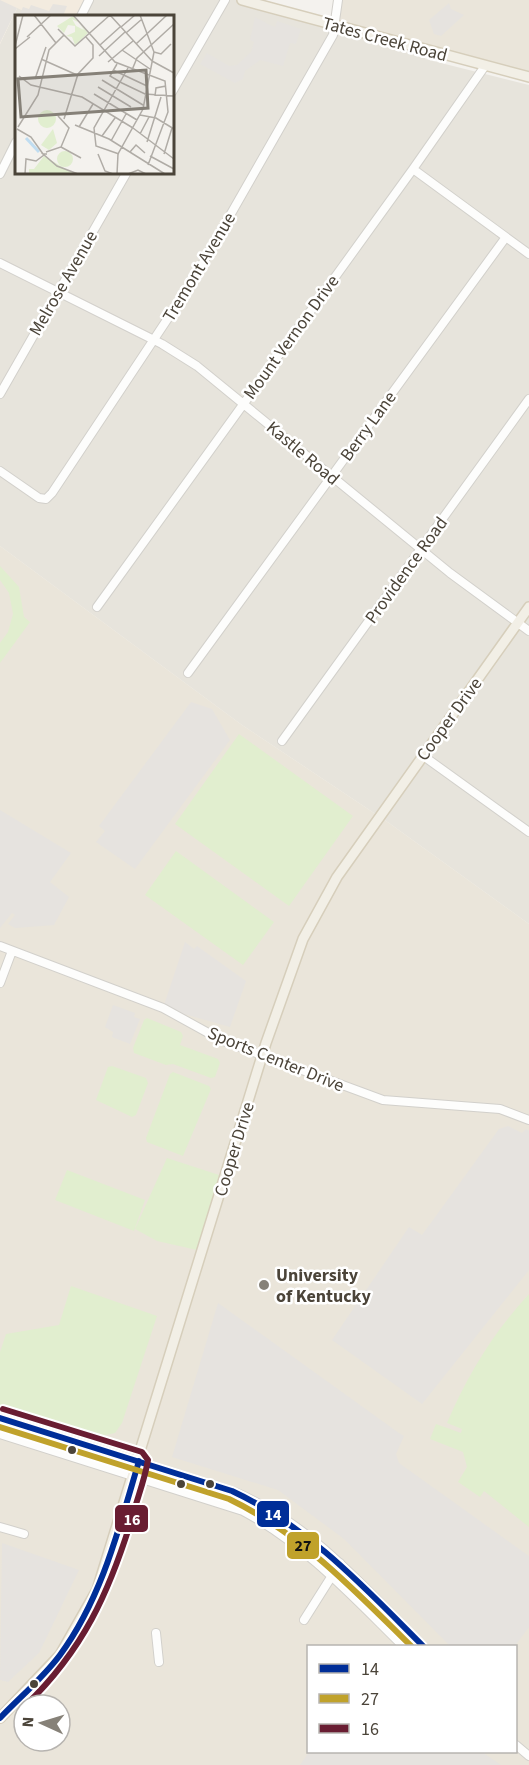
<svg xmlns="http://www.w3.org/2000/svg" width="529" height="1765" font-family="'Source Sans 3',sans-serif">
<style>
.residential{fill:#e7e4dc;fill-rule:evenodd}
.commercial{fill:#f3ebdf}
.education{fill:#eae5da;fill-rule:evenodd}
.green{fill:#e1eecf}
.parking{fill:#e6e3df}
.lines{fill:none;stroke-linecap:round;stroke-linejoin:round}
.minor-casing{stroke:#d2d0cb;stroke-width:10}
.major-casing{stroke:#d6cebb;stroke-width:12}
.minor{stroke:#fdfdfc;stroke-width:8}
.major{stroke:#f2efe6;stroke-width:9}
.bus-1-casing{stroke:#fff;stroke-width:10}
.bus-2-casing{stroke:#fff;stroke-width:10}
.bus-3-casing{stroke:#fff;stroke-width:10}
.bus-1{stroke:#002e98;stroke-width:6}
.bus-2{stroke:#c0a22b;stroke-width:6}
.bus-3{stroke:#691d32;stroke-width:6}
.poi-dot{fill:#868178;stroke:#fff;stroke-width:2}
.bus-dot{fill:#4b4439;stroke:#fff;stroke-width:2}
.labels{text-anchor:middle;stroke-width:5;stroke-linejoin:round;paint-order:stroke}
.street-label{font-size:18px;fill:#4b4439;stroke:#fff}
.poi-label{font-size:18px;font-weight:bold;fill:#4b4439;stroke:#fff;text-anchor:start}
.inset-river{fill:none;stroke:#c0ddf1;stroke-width:3}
.inset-road{fill:none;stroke:#b0aca6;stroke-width:1.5}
.view{fill:#868178;fill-opacity:0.15;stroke:#868178;stroke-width:3}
.inset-edge{fill:none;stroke:#4b4439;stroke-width:3}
.line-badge{stroke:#fff;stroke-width:2}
.badge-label{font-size:16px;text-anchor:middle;font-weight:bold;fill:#fff}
.pale-badge-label{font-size:16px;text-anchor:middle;font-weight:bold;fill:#111}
</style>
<rect width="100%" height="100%" fill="#f4f2ee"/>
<path class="residential" d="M21,0H245L430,50L425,59L529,85V924L389,823L242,725L0,546V44ZM16,16H172V172H16Z"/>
<path class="commercial" d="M0,0H88L80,16H34L17,8L0,44Z"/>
<path class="education" d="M338,0H529V77L333,24Z
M0,546L242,725L389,823L529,924V1765H0ZM308,1646H516V1752H308ZM24,1705H60V1741H24Z"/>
<path class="green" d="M0,566L19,587L24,617L30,622L0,663V643L8,632L13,614L9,593L0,580Z
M239,734L353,816L289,906L175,824Z
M176,851L274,922L243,965L145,895Z
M147,1018L181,1032L183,1036L180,1045L218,1059L220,1063L215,1077L211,1078L173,1064L166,1065L134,1053L133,1048L144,1020Z
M112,1066L146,1078L148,1083L136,1115L132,1117L96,1100L108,1067Z
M173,1072L209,1086L211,1089L183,1156L147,1142L146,1138L170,1074Z
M167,1158L219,1175L197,1250L157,1241L135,1229Z
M67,1170L145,1200L134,1231L55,1200Z
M71,1286L157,1316L122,1423L115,1433L101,1436L0,1406V1352L6,1334L59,1325Z
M529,1294V1527L484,1491L480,1497L458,1482L467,1467L463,1452L430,1439L436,1424L461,1433L462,1429L447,1423C468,1374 493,1333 529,1294Z"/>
<path class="parking" d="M0,0L17,8L0,43Z
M449,3L451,9L464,15L441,36L434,34L429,20Z
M53,4L67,6L63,16H43L42,14L40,16H19L23,7L29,9L31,5L49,11Z
M255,17L270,25L275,27L277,21L301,29L296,44L290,43L283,66L260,60L245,71L243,79L235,83L200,64L207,53L229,66L237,65L251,52L254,42L250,40Z
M191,702L212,709L230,740L135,869L96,842L105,831L99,826Z
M0,810L71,853L50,882L69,897L54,925L15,928L8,924L15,915L12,913L0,928Z
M185,942L194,949L197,946L246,981L230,1027L163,1008Z
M113,1005L135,1013L134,1017L140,1019L130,1044L112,1037L113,1032L105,1027Z
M508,1126L522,1133L526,1129L529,1131V1270L422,1404L332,1340L409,1227L422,1235L499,1129Z
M218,1303L399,1433L404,1436L396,1454L399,1463L529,1556V1627L515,1646H450L344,1539L278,1490L172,1457Z
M2,1543L79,1570L39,1653L8,1682L0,1680Z
M309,1752H482L501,1765H300Z"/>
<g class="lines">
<defs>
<path id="minor" d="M81,16L89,0
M172,92L225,0
M413,169L529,254
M0,174L16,142
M0,263L162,344L197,366L450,573L529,631
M0,394L127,172
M0,471L39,498L46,499L52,493L192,282L333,35L338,0
M97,607L413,169L485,66
M188,673L506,237
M282,741L529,399
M422,755L529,832
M0,946L163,1008L221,1040L383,1100L500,1109L529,1120
M0,983L12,951
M0,1418L232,1491C310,1522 364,1588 423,1646
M0,1434L243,1511C306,1545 353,1597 403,1646
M0,1527L24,1534
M304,1620L340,1563
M156,1633L159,1662
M516,1745L529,1756"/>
<path id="major" d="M242,0L529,77
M0,1718L60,1655L97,1590L266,1043L303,939L337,877L529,607"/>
</defs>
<use href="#minor" class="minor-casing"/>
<use href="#major" class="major-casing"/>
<use href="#minor" class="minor"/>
<use href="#major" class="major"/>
<defs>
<path id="bus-1" d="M0,1418L232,1491C309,1527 364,1587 423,1646
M0,1718C20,1697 43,1678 60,1655C102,1598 119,1528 139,1461"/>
<path id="bus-2" d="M0,1427L229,1499C302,1534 354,1590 411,1646"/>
<path id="bus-3" d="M3,1409L142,1452L148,1460C145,1479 137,1499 132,1518C109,1593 83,1650 26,1705"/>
</defs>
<use href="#bus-1" class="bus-1-casing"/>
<use href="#bus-2" class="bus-2-casing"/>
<use href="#bus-3" class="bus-3-casing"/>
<use href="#bus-1" class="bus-1"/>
<use href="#bus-2" class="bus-2"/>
<use href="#bus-3" class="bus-3"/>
</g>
<circle class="poi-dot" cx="264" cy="1285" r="6"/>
<g class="bus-dot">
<circle cx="72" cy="1450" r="5"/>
<circle cx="181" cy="1484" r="5"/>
<circle cx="210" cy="1484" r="5"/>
<circle cx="34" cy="1684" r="5"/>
</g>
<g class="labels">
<g class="street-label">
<text transform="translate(385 39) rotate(15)" y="6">Tates Creek Road</text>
<text transform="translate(199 267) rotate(-59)" y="6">Tremont Avenue</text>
<text transform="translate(63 283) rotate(-60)" y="6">Melrose Avenue</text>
<text transform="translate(291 337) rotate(-54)" y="6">Mount Vernon Drive</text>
<text transform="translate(368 426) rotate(-54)" y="6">Berry Lane</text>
<text transform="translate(303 453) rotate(40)" y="6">Kastle Road</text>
<text transform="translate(406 570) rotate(-54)" y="6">Providence Road</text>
<text transform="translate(449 719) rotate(-54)" y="6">Cooper Drive</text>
<text transform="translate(276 1059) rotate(22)" y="6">Sports Center Drive</text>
<text transform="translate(234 1149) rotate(-73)" y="6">Cooper Drive</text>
</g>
<g class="poi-label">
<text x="276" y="1281">University<tspan x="276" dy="21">of Kentucky</tspan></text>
</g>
</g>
<g transform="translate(15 15)">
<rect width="159" height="159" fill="#f4f2ee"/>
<path d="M58,1L63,7L57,4L61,11L69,15L64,8L73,18L60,30L57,22L51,21L60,17V11L53,10L49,18L42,11ZM23 104a9 9 0 1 1 18 0a9 9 0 1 1-18 0ZM38,114L42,128L34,135L26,130ZM42 144a8 8 0 1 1 16 0a8 8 0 1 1-16 0ZM29,141L59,159H14V154H19Z" fill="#e1eecf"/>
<path class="inset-river" d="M11,123L24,137"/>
<path class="inset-road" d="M19,0L41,28M58,0L100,47L150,66L153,97L133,150M95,0L137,46M106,12L120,0M43,14L60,31L95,0M111,18L127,4M12,22L36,0M121,29L152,0M85,30L105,12M0,31L8,0M0,34L15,22M107,35L135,54M139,37L146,39L156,29M84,41L110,17M26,44L62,60M137,46L159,58M93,47L118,26M102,49L95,61L107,68L130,79L159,81M98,55L132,71M117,55L122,43L159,9M4,61L16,70L67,82L118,113M20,64L31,32M87,65L128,90M83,72L116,92M79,79L122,105M140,81L141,73L151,71M125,100L141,103L159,114M49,104L63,59L78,43V30L71,22M60,110L94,124L150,159M3,112L23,80L34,35L49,20M64,112L78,89M118,113L159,144M2,114L16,122L28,139M125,119L134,102M87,121L100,103M96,126L111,99M132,127L146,82M46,132L66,143M31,137L46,132L54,113L43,101M115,137L121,130L130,138M32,139H28L42,151L63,159M83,139L90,156L98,159M104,139L81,131L79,113L113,53M149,139L157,113M135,141L159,154M10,159L11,144L21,146L29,140M102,159L103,139L128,94L139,37L125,0M113,159L123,155L131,159"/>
<path class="view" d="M131,55L133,93L6,102L3,64Z"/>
<rect width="159" height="159" class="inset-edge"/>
</g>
<g class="line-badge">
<rect x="256" y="1500" width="34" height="28" rx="6" fill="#002e98"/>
<rect x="114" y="1504" width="35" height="29" rx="6" fill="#691d32"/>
<rect x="286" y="1531" width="34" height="29" rx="6" fill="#c0a22b"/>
</g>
<g class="badge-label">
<text x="273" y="1520">14</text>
<text x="132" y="1525">16</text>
</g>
<g class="pale-badge-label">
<text x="303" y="1551">27</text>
</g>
<rect x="307" y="1645" width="210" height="108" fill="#ffffff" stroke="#b7b4b0" stroke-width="1.5"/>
<rect x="319" y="1664" width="30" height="9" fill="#002e98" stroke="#b7b4b0" stroke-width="1.5"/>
<text x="361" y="1675" font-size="18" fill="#4b4439">14</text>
<rect x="319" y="1694" width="30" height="9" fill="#c0a22b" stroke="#b7b4b0" stroke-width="1.5"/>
<text x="361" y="1705" font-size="18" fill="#4b4439">27</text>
<rect x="319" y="1724" width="30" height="9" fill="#691d32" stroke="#b7b4b0" stroke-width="1.5"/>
<text x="361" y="1735" font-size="18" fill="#4b4439">16</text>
<g transform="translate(42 1723) rotate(274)"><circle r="28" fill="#ffffff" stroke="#b7b4b0" stroke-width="1.5"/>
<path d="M0-4.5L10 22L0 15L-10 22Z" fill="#868178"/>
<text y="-9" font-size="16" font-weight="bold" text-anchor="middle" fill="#4b4439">N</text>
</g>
</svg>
